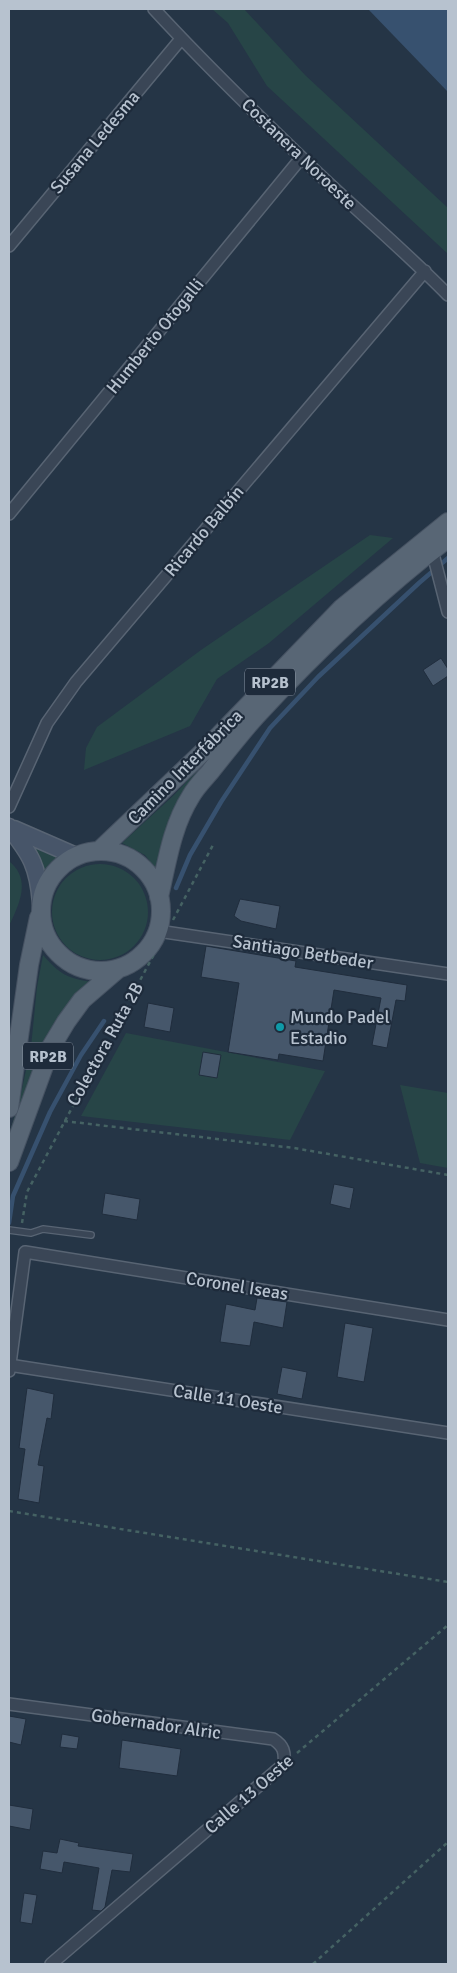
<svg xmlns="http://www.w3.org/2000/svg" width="457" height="1973" font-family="Signika,sans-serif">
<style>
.green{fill:#274547}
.water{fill:#37516f}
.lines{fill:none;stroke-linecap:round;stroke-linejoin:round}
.stream{stroke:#37516f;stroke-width:4.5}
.building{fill:#46576b;stroke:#202d3d}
.lane-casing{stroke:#586473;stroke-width:8}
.street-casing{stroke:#586473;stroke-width:14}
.secondary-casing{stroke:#586473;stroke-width:19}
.primary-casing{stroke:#465262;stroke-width:20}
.path{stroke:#456263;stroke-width:2.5;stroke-dasharray:4 4;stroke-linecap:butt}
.lane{stroke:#3a4656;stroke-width:5.5}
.street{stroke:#3a4656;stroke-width:11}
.secondary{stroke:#475569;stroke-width:16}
.primary{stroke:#586675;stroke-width:18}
.culture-dot{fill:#0f9aa8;stroke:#1e2b3b;stroke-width:2}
.labels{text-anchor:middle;stroke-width:4.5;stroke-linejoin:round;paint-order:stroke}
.shield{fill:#1e2b3b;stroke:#8995a3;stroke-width:1}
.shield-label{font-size:16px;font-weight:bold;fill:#b7c2cf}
.street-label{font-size:18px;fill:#b7c2cf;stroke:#1e2b3b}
.poi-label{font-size:18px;fill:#b7c2cf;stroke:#1e2b3b;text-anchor:start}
</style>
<rect width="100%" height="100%" fill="#253546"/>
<path class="green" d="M212,9H244L305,75L448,208V254L267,86L228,23Z
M370,535L393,538L269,643L217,679L190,726L84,770L86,748L97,727L201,650Z
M279,685L211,761L159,873L145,855L122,843L174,795Z
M25,840L43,852L62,858L53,866L45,878Z
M9,861C32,880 19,904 9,926Z
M52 912a48 48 0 1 1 96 0a48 48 0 1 1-96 0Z
M43,955C60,974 66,978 92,982L9,1151V1134L20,1098L31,1047L37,987Z
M126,1033L325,1071L290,1140L81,1116Z
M400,1085L448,1093V1168L420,1163Z"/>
<path class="water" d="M368,9H448V92Z"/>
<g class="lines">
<path class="stream" d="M176,888L190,855L221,802L270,728L318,677L419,583L448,558
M9,1223L13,1196L50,1112L81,1055L104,1021"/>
</g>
<path class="building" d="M441,658L448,669V676L433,686L423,670Z
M240,899L280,906L276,929L241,921L234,916Z
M206,946L296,961L295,967L407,985L405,1001L396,1000L387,1048L372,1045L381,998L334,990L323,1061L279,1054L278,1060L228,1052L239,983L201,977Z
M148,1003L174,1008L170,1032L144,1027Z
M203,1052L221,1055L217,1078L199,1075Z
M334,1184L354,1188L350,1209L330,1204Z
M105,1193L140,1199L137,1220L102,1214Z
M257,1298L287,1302L283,1328L254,1322L250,1346L220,1342L226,1304L255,1310Z
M345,1323L373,1328L364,1382L337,1377Z
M282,1367L307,1372L302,1399L277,1394Z
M27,1388L54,1394L51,1419L47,1418L38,1465L44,1466L39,1503L18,1499L25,1449L19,1448Z
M9,1716L26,1719L21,1745L9,1742Z
M62,1734L79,1737L77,1749L60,1747Z
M122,1740L181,1749L177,1776L119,1768Z
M9,1805L33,1809L30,1830L9,1826Z
M60,1839L79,1843L78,1846L133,1854L130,1872L112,1870L105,1907L101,1911L92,1910L99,1868L64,1862L62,1873L40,1869L43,1851L57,1853Z
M24,1893L37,1895L32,1924L20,1922Z"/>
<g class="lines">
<defs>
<path id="lane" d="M9,1230L31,1233L43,1229L91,1235"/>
<path id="street" d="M154,9C201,60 251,109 301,157C349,204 401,247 448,295
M9,246L181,39
M9,514L301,158
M432,550L448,612
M9,807L47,723L76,682L425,271
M158,931L448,974
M9,1365L448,1433
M9,1371L25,1252L448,1320
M9,1704L273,1739C284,1746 285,1752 284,1764L51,1964"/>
<path id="secondary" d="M9,827C31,855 38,866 41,903
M14,829L76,856"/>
<path id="primary" d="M99,851L206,749L342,608L448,522
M41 911a60 60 0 1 1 120 0a60 60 0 1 1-120 0Z
M159,897C167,862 172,826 191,796C196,787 204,779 210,772C225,753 240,734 256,716C315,652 379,591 448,538
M9,1108L29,965L39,917
M9,1162L51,1047L66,1022L82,1000L118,969"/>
</defs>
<use href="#lane" class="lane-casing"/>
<use href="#street" class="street-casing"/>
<use href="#secondary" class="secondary-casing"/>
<use href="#primary" class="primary-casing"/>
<path class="path" d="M173,920L213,845
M64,1121L294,1148L448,1175
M22,1223L27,1192L160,943
M9,1511L448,1582
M297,1753L448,1625
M313,1964L448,1842"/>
<use href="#lane" class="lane"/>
<use href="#street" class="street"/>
<use href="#secondary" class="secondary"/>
<use href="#primary" class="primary"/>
</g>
<circle class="culture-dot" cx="280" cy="1027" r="5"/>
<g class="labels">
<g class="shield">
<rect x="245" y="668.5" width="50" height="27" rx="4"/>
<rect x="23" y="1042.5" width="50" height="27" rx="4"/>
</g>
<g class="shield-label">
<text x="270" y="688">RP2B</text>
<text x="48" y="1062">RP2B</text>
</g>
<g class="street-label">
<text transform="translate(95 142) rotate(-50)" y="6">Susana Ledesma</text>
<text transform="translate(299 154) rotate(44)" y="6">Costanera Noroeste</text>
<text transform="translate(155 336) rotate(-51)" y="6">Humberto Otogalli</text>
<text transform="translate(204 531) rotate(-50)" y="6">Ricardo Balbín</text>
<text transform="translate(185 767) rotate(-45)" y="6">Camino Interfábrica</text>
<text transform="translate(303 952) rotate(9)" y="6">Santiago Betbeder</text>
<text transform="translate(105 1044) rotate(-61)" y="6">Colectora Ruta 2B</text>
<text transform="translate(237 1286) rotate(9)" y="6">Coronel Iseas</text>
<text transform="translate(228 1399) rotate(9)" y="6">Calle 11 Oeste</text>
<text transform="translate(156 1724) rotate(8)" y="6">Gobernador Alric</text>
<text transform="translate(249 1794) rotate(-41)" y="6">Calle 13 Oeste</text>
</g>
<g class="poi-label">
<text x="290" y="1023">Mundo Padel<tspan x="290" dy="21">Estadio</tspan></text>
</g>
</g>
<rect width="457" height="1973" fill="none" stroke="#b7c2cf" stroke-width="20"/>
</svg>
